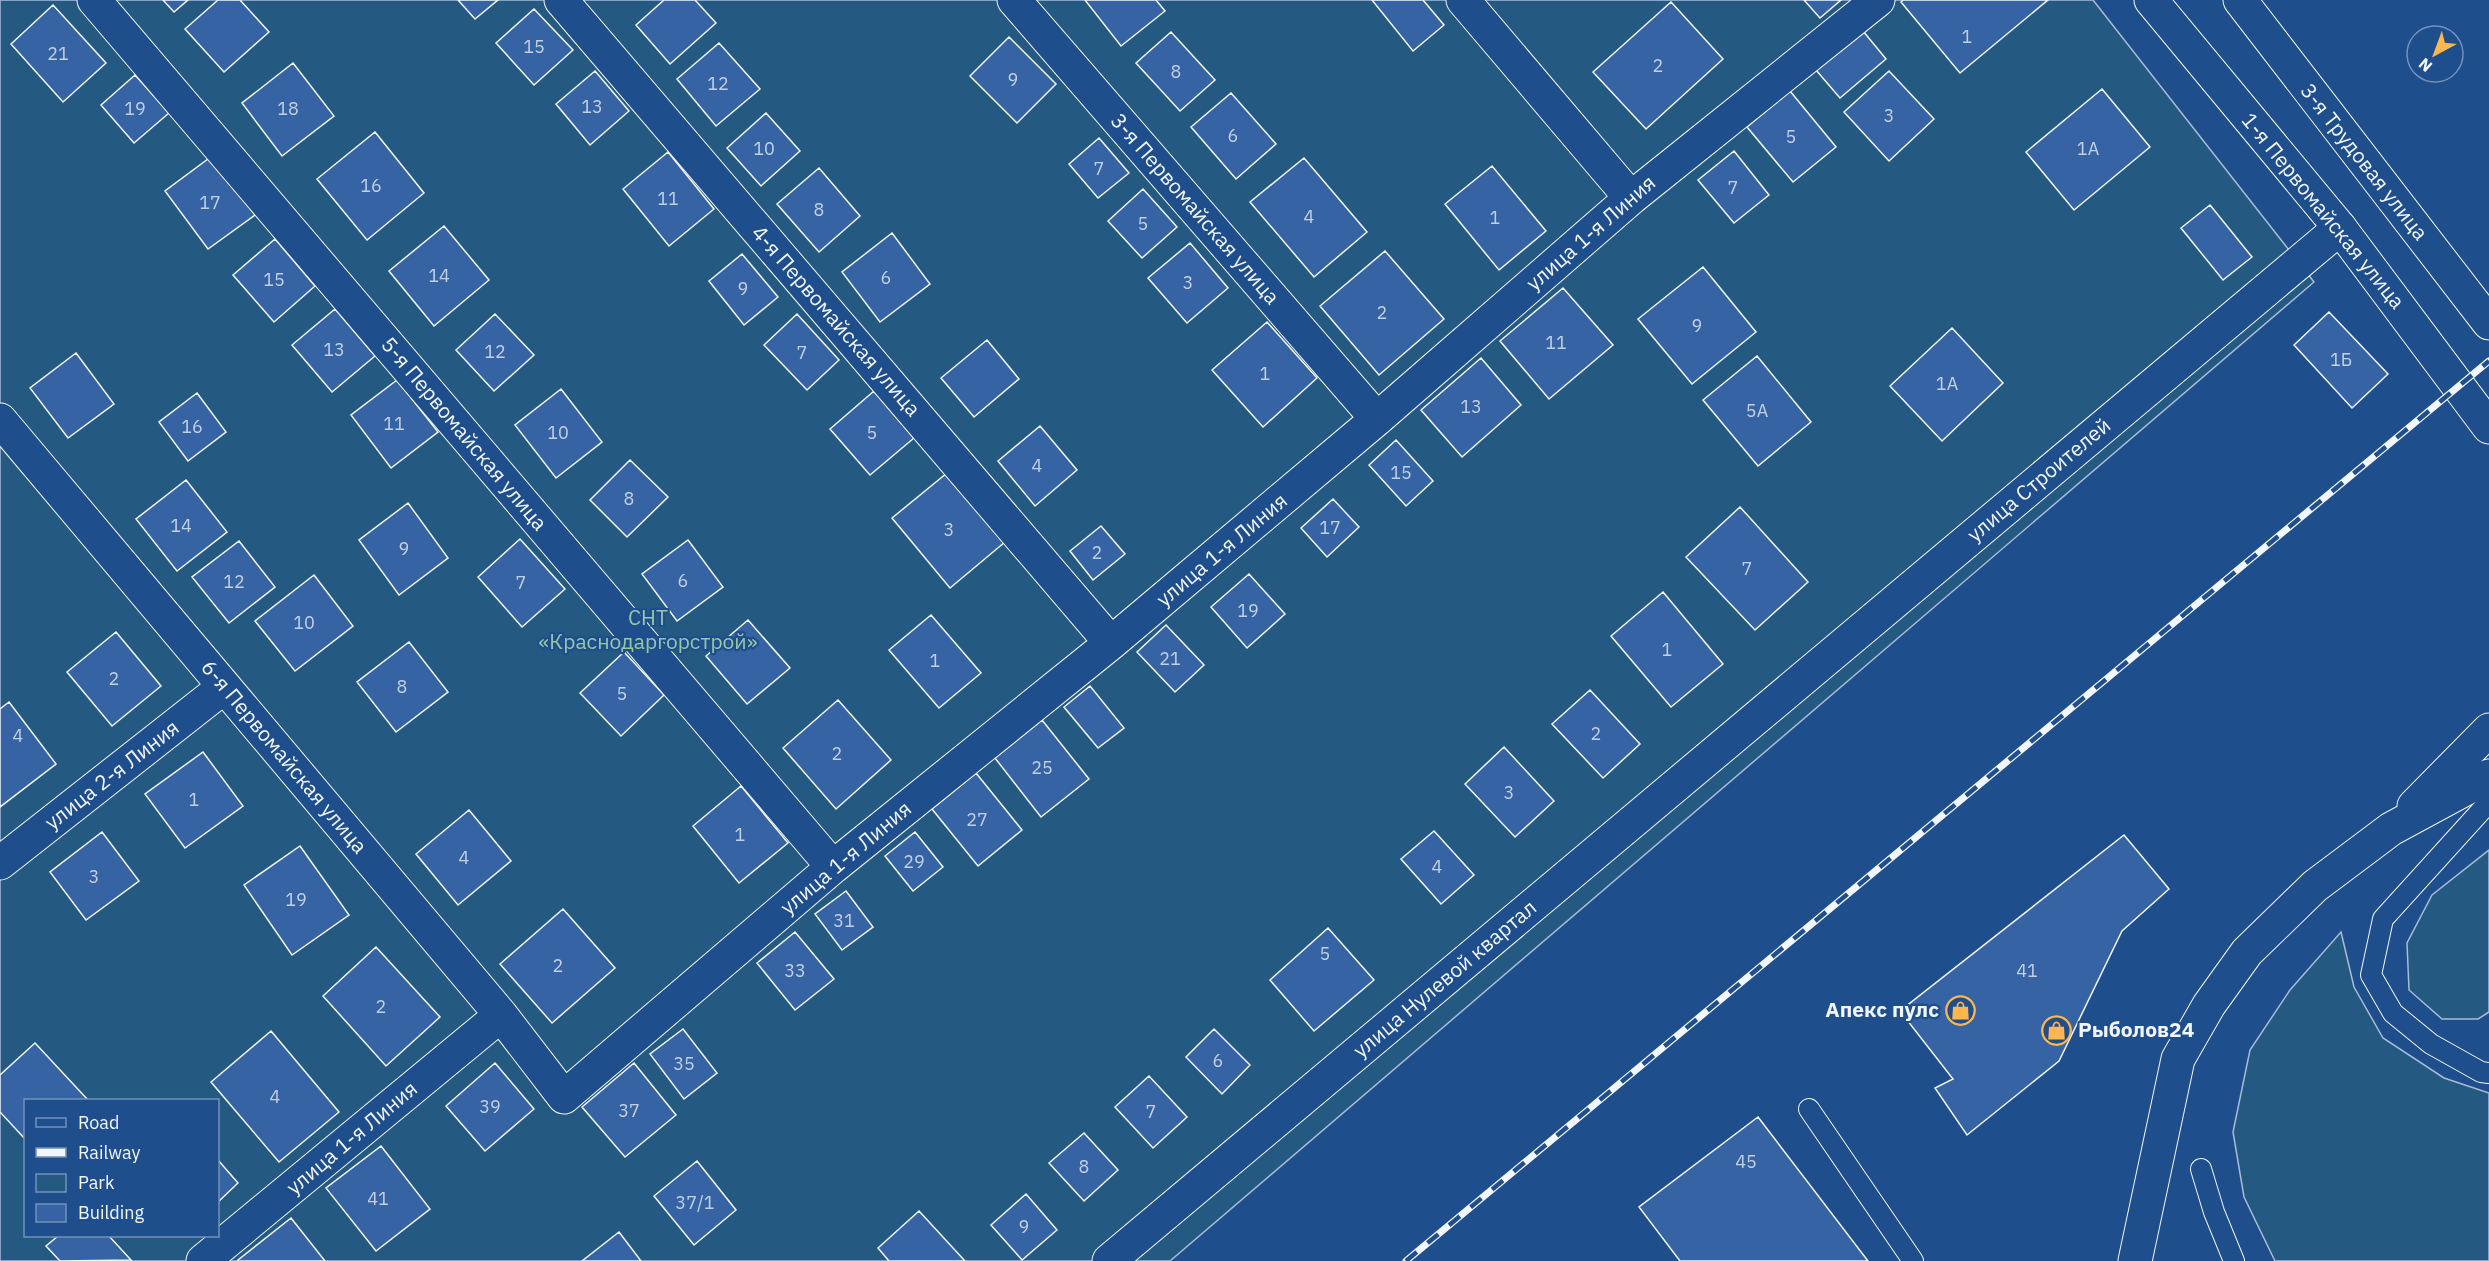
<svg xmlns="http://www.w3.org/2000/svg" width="2489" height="1261" font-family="'IBM Plex Sans',sans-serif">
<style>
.green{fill:#245a82;stroke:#a8bbd7;stroke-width:1.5;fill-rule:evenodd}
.building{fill:#3563a3;stroke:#f2f6ff;stroke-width:1.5}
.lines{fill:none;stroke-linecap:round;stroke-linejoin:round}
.service-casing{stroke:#f2f6ff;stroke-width:22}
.minor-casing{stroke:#f2f6ff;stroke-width:35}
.primary-casing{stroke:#f2f6ff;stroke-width:35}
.service{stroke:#1f4e8c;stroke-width:20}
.minor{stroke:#1f4e8c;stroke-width:33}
.primary{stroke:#1f4e8c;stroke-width:33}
.rail-casing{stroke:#f2f6ff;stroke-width:7}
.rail{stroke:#1f4e8c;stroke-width:4.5;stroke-dasharray:14;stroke-linecap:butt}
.labels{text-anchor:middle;stroke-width:4.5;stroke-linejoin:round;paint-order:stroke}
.number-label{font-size:18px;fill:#c3d1e8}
.street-label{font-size:21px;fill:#f2f6ff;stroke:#1f4e8c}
.park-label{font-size:21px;fill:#97c8a6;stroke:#1f4e8c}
.poi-label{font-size:21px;font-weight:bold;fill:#f2f6ff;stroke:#1f4e8c;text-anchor:end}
</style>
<rect width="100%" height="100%" fill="#1f4e8c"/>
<path class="green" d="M0,0H2093L2314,282L1170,1261H0ZM26,1100H218V1236H26Z
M2489,850V1012L2478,1019H2442L2409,990L2407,943L2432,895Z
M2341,932L2354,987L2383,1038L2444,1078L2489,1093V1261H2275L2244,1197L2233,1132L2250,1050L2290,990Z"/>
<path class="building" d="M163,0H188L174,12Z
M218,0H240L269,32L224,72L185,29Z
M458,0H498L475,19Z
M664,0H695L716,23L670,64L636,25Z
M1085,0H1156L1165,11L1121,46Z
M1372,0H1423L1444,25L1413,51Z
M1804,0H1841L1820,18Z
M1903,0H2048L1960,73L1901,2Z
M1671,2L1723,59L1646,129L1593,72Z
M53,5L106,63L63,102L11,44Z
M534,9L573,50L534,85L496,43Z
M1863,31L1886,59L1840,98L1816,70Z
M1171,32L1215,80L1180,111L1136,63Z
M1009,37L1056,84L1017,123L970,76Z
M719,43L760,89L716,126L677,79Z
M293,63L334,116L282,156L242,103Z
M595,71L629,111L590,145L556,104Z
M1889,71L1934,119L1889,161L1844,112Z
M135,75L169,113L134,143L101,105Z
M2102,89L2150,147L2074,210L2026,152Z
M1790,91L1836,147L1793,182L1747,127Z
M1231,93L1276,144L1236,179L1191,127Z
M766,113L800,151L761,186L727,148Z
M375,132L424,193L367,240L317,179Z
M1099,138L1129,173L1098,198L1069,164Z
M1734,151L1769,195L1734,223L1698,180Z
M668,152L714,209L669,246L623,189Z
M212,156L255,215L208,249L165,191Z
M1304,158L1367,232L1314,277L1250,202Z
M1492,166L1546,231L1499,270L1445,204Z
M819,168L860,216L819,252L777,204Z
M1143,189L1177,227L1142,258L1108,221Z
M2210,205L2252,257L2223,280L2181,228Z
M444,226L489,280L434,326L389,271Z
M892,233L930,284L880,322L842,272Z
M275,239L315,286L274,322L233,275Z
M1190,243L1228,288L1187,323L1148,278Z
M1385,251L1444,319L1379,375L1320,306Z
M742,254L778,297L744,325L709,281Z
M1703,267L1756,332L1692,384L1638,319Z
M1563,288L1613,345L1549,399L1500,341Z
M335,309L375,356L332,392L292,345Z
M2329,312L2388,374L2352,408L2294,345Z
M495,314L534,355L494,391L456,350Z
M797,314L839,360L807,390L764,345Z
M1267,322L1317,378L1263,427L1212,370Z
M1952,328L2003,383L1942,441L1890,386Z
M987,340L1019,379L974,417L941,378Z
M76,353L114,404L68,438L30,388Z
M1757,356L1811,422L1758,466L1703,400Z
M1481,358L1521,405L1462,457L1421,410Z
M397,380L438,432L391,468L351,415Z
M561,389L602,442L556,478L515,425Z
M874,391L914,438L870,475L830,429Z
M197,393L226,432L188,461L159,422Z
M1040,426L1077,470L1035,506L998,461Z
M1396,440L1433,481L1406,506L1369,465Z
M630,460L668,497L627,537L590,500Z
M947,473L1005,542L950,588L892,518Z
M186,480L227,532L177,571L136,519Z
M1333,499L1359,527L1327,557L1301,528Z
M408,503L448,558L399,595L359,540Z
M1740,507L1808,582L1755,630L1686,557Z
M1101,526L1125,554L1093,580L1070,551Z
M520,539L565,589L522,627L478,577Z
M688,540L723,587L677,621L642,574Z
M239,541L275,587L229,623L192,577Z
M1249,574L1285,614L1247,648L1211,607Z
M314,575L353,626L295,671L255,621Z
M1663,592L1723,664L1671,707L1611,636Z
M931,615L981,673L939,708L889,650Z
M748,620L790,668L747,704L706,656Z
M1166,625L1204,665L1175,692L1137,652Z
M116,632L161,686L112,726L67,672Z
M409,642L448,692L396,732L357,682Z
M624,652L664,695L621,736L580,693Z
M1090,686L1124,728L1098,748L1064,707Z
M1590,690L1640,744L1603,778L1552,724Z
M838,700L891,760L836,809L783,748Z
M9,702L56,764L0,807V709Z
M1042,720L1089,779L1041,817L995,758Z
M1504,747L1554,801L1515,837L1465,784Z
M203,752L243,806L185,848L145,794Z
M976,773L1022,830L978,866L932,809Z
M741,786L788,843L739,883L693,826Z
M469,810L511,861L458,905L416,854Z
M1434,831L1474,875L1441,904L1401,859Z
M102,832L139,881L86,920L50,872Z
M915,832L943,867L913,891L885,856Z
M2124,835L2169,889L2122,931L2059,1061L1967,1135L1935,1088L1953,1079L1900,1011Z
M300,846L349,915L292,955L244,885Z
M846,891L873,927L842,950L815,914Z
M563,909L615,968L552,1023L500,964Z
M1328,928L1374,980L1314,1031L1270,980Z
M795,932L834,979L795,1010L757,963Z
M376,947L440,1017L386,1066L323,996Z
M683,1029L717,1073L684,1099L650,1054Z
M1214,1029L1250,1065L1222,1094L1186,1057Z
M271,1031L339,1112L279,1162L211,1082Z
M35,1043L88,1100H26V1140L0,1112V1075Z
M495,1063L534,1109L485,1151L446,1106Z
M634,1063L676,1115L625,1157L582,1107Z
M1149,1076L1187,1117L1153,1148L1115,1107Z
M1758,1117L1868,1261H1680L1639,1207Z
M1084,1133L1118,1170L1084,1201L1049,1163Z
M381,1146L430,1209L376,1251L326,1188Z
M218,1160L238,1183L218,1202Z
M697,1161L736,1210L694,1245L654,1196Z
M1026,1194L1057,1230L1022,1260L991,1225Z
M919,1211L965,1261H889L878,1248Z
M291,1218L325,1261H239L238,1260Z
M619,1232L641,1261H582Z
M58,1236H109L131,1260L60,1261L46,1246Z"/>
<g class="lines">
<defs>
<path id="service" d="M2489,802L2383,919L2371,975L2393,1013L2431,1044L2481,1072L2489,1073
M1809,1109L1913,1261
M2201,1169L2214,1212L2234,1261"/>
<path id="minor" d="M94,0L833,867
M561,0L1111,643
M1014,0L1377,419
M1463,0L1631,198
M0,420L501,1015L564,1097L833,867L1111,643L1377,419L1631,198L1878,0
M0,863L224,687
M203,1261L501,1015
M1109,1261L2340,228"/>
<path id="primary" d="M2151,0L2340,228L2489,427
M2240,0L2489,323
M2414,806L2489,730
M2135,1261L2178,1059L2209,1005L2247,952L2315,886L2391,829L2489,776"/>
</defs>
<use href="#service" class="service-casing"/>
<use href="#minor" class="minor-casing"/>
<use href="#primary" class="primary-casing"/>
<use href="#service" class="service"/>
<use href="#minor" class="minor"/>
<use href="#primary" class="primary"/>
<defs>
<path id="rail" d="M1406,1261L2489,361"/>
</defs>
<use href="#rail" class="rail-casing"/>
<use href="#rail" class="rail"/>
</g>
<defs>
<symbol id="shop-ring" viewBox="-11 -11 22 22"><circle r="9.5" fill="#1f4e8c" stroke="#ffb74d" stroke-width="1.5"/><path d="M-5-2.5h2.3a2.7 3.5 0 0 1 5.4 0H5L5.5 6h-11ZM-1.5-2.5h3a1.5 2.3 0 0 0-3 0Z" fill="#ffb74d"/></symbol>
</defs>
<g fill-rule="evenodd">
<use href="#shop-ring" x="1944" y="994" width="33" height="33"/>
<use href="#shop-ring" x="2040" y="1014" width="33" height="33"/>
</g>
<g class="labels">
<g class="number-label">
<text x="1967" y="43">1</text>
<text x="534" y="53">15</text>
<text x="58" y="60">21</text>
<text x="1658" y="72">2</text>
<text x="1176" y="78">8</text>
<text x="1013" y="86">9</text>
<text x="718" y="90">12</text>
<text x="592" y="113">13</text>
<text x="135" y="115">19</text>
<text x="288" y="115">18</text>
<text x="1889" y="122">3</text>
<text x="1233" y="142">6</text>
<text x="1791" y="143">5</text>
<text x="764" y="155">10</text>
<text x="2088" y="155">1А</text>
<text x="1099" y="175">7</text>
<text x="371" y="192">16</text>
<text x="1733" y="194">7</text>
<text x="668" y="205">11</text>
<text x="210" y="209">17</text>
<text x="819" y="216">8</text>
<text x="1309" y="223">4</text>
<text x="1495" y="224">1</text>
<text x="1143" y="230">5</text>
<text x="439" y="282">14</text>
<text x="886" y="284">6</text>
<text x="274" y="286">15</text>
<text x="1188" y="289">3</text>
<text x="743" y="295">9</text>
<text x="1382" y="319">2</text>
<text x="1697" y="332">9</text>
<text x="1556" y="349">11</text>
<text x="334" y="356">13</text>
<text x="495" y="358">12</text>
<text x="802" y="359">7</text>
<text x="2341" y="366">1Б</text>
<text x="1265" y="380">1</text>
<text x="1947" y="390">1А</text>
<text x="1471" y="413">13</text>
<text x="1757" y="417">5А</text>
<text x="394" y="430">11</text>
<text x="192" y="433">16</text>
<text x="558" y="439">10</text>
<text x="872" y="439">5</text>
<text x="1037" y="472">4</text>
<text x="1401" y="479">15</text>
<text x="629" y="505">8</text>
<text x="181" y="532">14</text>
<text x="1330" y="534">17</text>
<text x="949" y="536">3</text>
<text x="404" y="555">9</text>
<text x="1097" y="559">2</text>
<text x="1747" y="575">7</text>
<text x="683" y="587">6</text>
<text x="234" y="588">12</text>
<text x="521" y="589">7</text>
<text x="1248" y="617">19</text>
<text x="304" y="629">10</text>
<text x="1667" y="656">1</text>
<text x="1170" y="665">21</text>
<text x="935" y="667">1</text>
<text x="114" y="685">2</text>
<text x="402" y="693">8</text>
<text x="622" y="700">5</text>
<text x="1596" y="740">2</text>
<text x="18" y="742">4</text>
<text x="837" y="760">2</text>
<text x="1042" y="774">25</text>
<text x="1509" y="799">3</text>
<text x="194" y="806">1</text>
<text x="977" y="826">27</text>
<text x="740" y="841">1</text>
<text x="464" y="864">4</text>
<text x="914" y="868">29</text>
<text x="1437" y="873">4</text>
<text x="94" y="883">3</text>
<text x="296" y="906">19</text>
<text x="844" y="927">31</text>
<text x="1325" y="960">5</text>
<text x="558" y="972">2</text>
<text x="795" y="977">33</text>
<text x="2027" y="977">41</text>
<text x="381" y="1013">2</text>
<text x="1218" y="1067">6</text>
<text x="684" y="1070">35</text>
<text x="275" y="1103">4</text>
<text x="490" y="1113">39</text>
<text x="629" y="1117">37</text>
<text x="1151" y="1118">7</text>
<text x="1746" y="1168">45</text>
<text x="1084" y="1173">8</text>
<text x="378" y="1205">41</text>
<text x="695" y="1209">37/1</text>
<text x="1024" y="1233">9</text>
</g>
<g class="street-label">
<text transform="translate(2364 162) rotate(52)" y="7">3-я Трудовая улица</text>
<text transform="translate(1195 209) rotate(49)" y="7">3-я Первомайская улица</text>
<text transform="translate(2323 211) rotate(51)" y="7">1-я Первомайская улица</text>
<text transform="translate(1591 233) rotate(-41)" y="7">улица 1-я Линия</text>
<text transform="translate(836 321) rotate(49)" y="7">4-я Первомайская улица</text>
<text transform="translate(464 434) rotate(50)" y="7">5-я Первомайская улица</text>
<text transform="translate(2039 480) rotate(-40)" y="7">улица Строителей</text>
<text transform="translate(1222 550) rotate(-40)" y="7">улица 1-я Линия</text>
<text transform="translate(284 757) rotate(50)" y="7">6-я Первомайская улица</text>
<text transform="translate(112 775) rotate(-38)" y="7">улица 2-я Линия</text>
<text transform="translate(846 858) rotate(-40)" y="7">улица 1-я Линия</text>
<text transform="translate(1445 979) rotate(-40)" y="7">улица Нулевой квартал</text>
<text transform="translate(352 1138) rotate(-40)" y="7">улица 1-я Линия</text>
</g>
<g class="park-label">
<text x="648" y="625">СНТ<tspan x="648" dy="24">«Краснодаргорстрой»</tspan></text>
</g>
<g class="poi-label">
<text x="1939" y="1017">Апекс пулс</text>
<text x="2078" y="1037" text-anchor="start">Рыболов24</text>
</g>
</g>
<rect x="24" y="1099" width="195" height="138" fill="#1f4e8c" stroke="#7391ba" stroke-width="1.5"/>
<rect x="36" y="1118" width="30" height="9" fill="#1f4e8c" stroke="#7391ba" stroke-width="1.5"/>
<text x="78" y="1129" font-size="18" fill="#f2f6ff">Road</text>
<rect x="36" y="1148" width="30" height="9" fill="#f2f6ff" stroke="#7391ba" stroke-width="1.5"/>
<text x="78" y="1159" font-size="18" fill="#f2f6ff">Railway</text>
<rect x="36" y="1174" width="30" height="18" fill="#245a82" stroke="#7391ba" stroke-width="1.5"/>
<text x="78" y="1189" font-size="18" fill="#f2f6ff">Park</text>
<rect x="36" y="1204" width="30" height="18" fill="#3563a3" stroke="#7391ba" stroke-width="1.5"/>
<text x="78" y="1219" font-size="18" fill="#f2f6ff">Building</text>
<g transform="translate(2435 54) rotate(221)"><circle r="28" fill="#1f4e8c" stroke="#7391ba" stroke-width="1.5"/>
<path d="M0-4.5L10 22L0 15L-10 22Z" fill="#ffb74d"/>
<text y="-9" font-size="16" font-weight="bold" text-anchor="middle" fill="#f2f6ff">N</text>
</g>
</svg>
